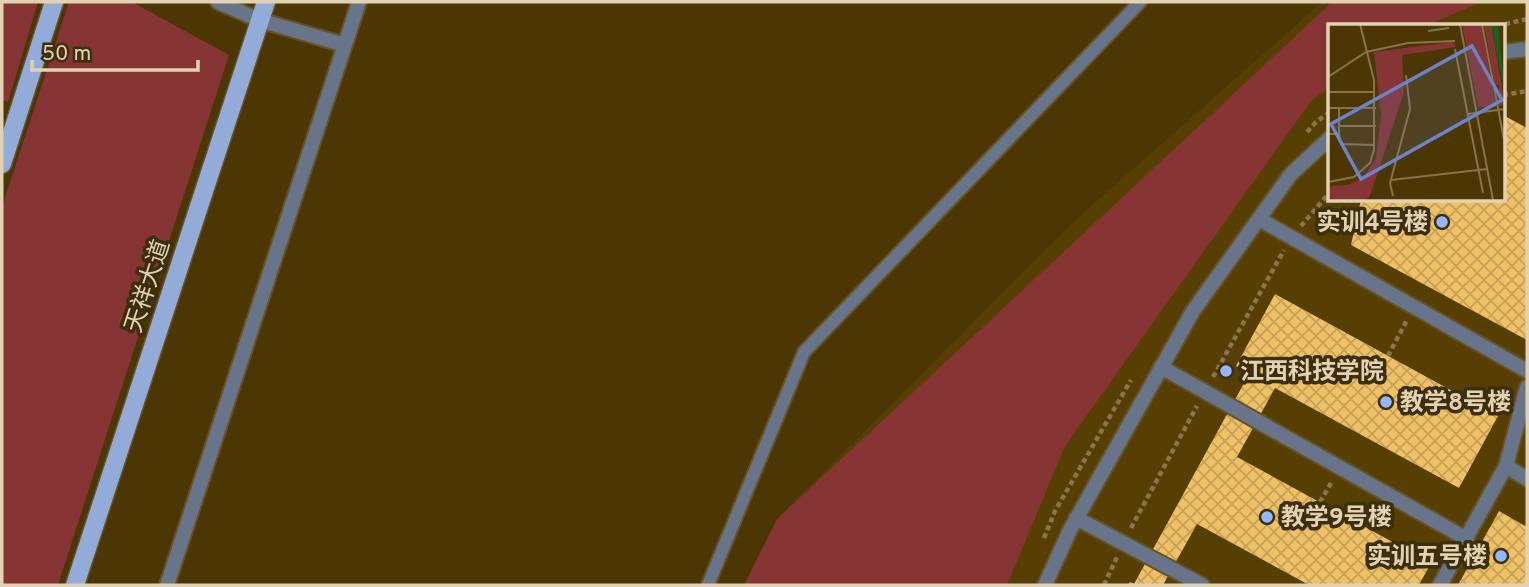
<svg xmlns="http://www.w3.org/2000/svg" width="1529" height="587" font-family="Overpass,'Noto Sans SC',sans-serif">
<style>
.built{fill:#573f03;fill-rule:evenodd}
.green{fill:#863434}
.building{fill:url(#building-cross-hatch)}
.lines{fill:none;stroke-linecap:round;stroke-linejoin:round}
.service-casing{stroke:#675224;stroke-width:16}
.minor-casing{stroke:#675224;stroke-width:18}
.primary-casing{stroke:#675224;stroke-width:21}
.path{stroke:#8a764c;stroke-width:4.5;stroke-dasharray:5 3.5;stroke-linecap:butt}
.service{stroke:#67748a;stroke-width:12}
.minor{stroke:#67748a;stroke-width:14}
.primary{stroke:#92abd9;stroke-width:18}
.poi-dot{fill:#93b7fd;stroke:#3d2e0e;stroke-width:2.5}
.labels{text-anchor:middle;stroke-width:7;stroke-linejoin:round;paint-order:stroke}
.poi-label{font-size:24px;font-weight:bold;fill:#e2d2b4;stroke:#3d2e0e;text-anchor:start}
.street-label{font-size:24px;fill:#e2d2b4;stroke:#3d2e0e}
.inset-road{fill:none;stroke:#88744a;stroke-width:2}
.view{fill:#6c83ca;fill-opacity:0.15;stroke:#6c83ca;stroke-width:3.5}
.inset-edge{fill:none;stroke:#e2d2b4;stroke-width:3.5}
</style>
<defs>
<pattern id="building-cross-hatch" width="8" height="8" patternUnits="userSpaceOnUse" patternTransform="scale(1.75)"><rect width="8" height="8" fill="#efc165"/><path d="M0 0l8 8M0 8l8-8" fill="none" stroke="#c4a059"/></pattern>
</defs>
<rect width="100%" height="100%" fill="#4c3604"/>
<path class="built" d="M1322,2H1527V585H744L777,519L1072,223ZM1330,26H1503V200H1330Z"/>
<path class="green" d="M2,2H38L8,102L2,100Z
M69,2H132L229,55L58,585H2V207Z
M1332,2H1481L1426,26H1330L1329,87L1311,101L1065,446L1007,585H744L777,519Z"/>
<path class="building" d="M1503,115L1527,128V340L1351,245L1361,200H1503Z
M1275,294L1498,416L1459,488L1275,388L1237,457L1431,563L1419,585H1309L1197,524L1163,585H1128L1130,582L1134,584L1249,374L1236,366Z
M1499,511L1527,527V585H1458Z"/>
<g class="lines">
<defs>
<path id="service" d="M708,585L804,352L1140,2"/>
<path id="minor" d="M218,2L259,20L345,45
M1503,52L1527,49
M1259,219L1527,371
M1161,367L1467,539
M1506,466L1527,387
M1076,518L1202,585
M167,585L359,2
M1045,585L1070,530L1193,311L1291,174L1330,138
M1440,585L1506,466L1527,479"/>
<path id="primary" d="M2,164L54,2
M75,585L266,2"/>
</defs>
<use href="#service" class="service-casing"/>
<use href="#minor" class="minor-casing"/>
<use href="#primary" class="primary-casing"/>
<path class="path" d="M1497,26L1527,19
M1503,95L1527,91
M1307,132L1316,122L1330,112
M1301,226L1330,192
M1388,356L1407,320
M1213,377L1284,250
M1320,502L1331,483
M1131,528L1197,406
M1044,538L1055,511L1131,380
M1104,585L1117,557"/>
<use href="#service" class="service"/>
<use href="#minor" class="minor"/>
<use href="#primary" class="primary"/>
</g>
<g class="poi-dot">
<circle cx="1442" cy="222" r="7"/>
<circle cx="1226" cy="371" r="7"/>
<circle cx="1386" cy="402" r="7"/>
<circle cx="1267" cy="517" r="7"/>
<circle cx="1501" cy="556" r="7"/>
</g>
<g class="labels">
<g class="poi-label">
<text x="1428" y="230" text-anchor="end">实训4号楼</text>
<text x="1240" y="379">江西科技学院</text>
<text x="1400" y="410">教学8号楼</text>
<text x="1281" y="525">教学9号楼</text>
<text x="1487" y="564" text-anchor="end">实训五号楼</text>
</g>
<g class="street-label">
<text transform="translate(147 286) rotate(-72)" y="8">天祥大道</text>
</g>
</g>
<g transform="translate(1328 24)">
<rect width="177" height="177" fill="#4c3604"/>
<path d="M134,0H153L168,83H150ZM156,0H163L177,81L171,82V61L167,62ZM125,18L128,23L74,31L76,68L42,172L37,176H0V162L20,161L36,153L48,134L53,90L46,28Z" fill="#863434"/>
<path d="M163,0H170L177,72Z" fill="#1d601b"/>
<path class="inset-road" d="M132,0L165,176M154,0L177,121M100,7L121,4M127,25L155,169M0,53L38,28L80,19L127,17M0,68H47M0,84H48M140,90L177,85M11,102H48M0,110H11V84M11,110L13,120L46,121M63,156L159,145M0,158L26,153L42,139L46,126V56L32,0M65,172L62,159L82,85L78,51"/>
<path class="view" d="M144,22L174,76L33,155L3,100Z"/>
<rect width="177" height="177" class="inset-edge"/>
</g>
<rect width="1529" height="587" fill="none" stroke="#e2d2b4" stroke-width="7"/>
<path d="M32 60v10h166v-10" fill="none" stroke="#e2d2b4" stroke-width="3.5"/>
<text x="42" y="60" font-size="21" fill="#e2d2b4" stroke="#3d2e0e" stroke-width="5" paint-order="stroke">50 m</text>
</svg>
